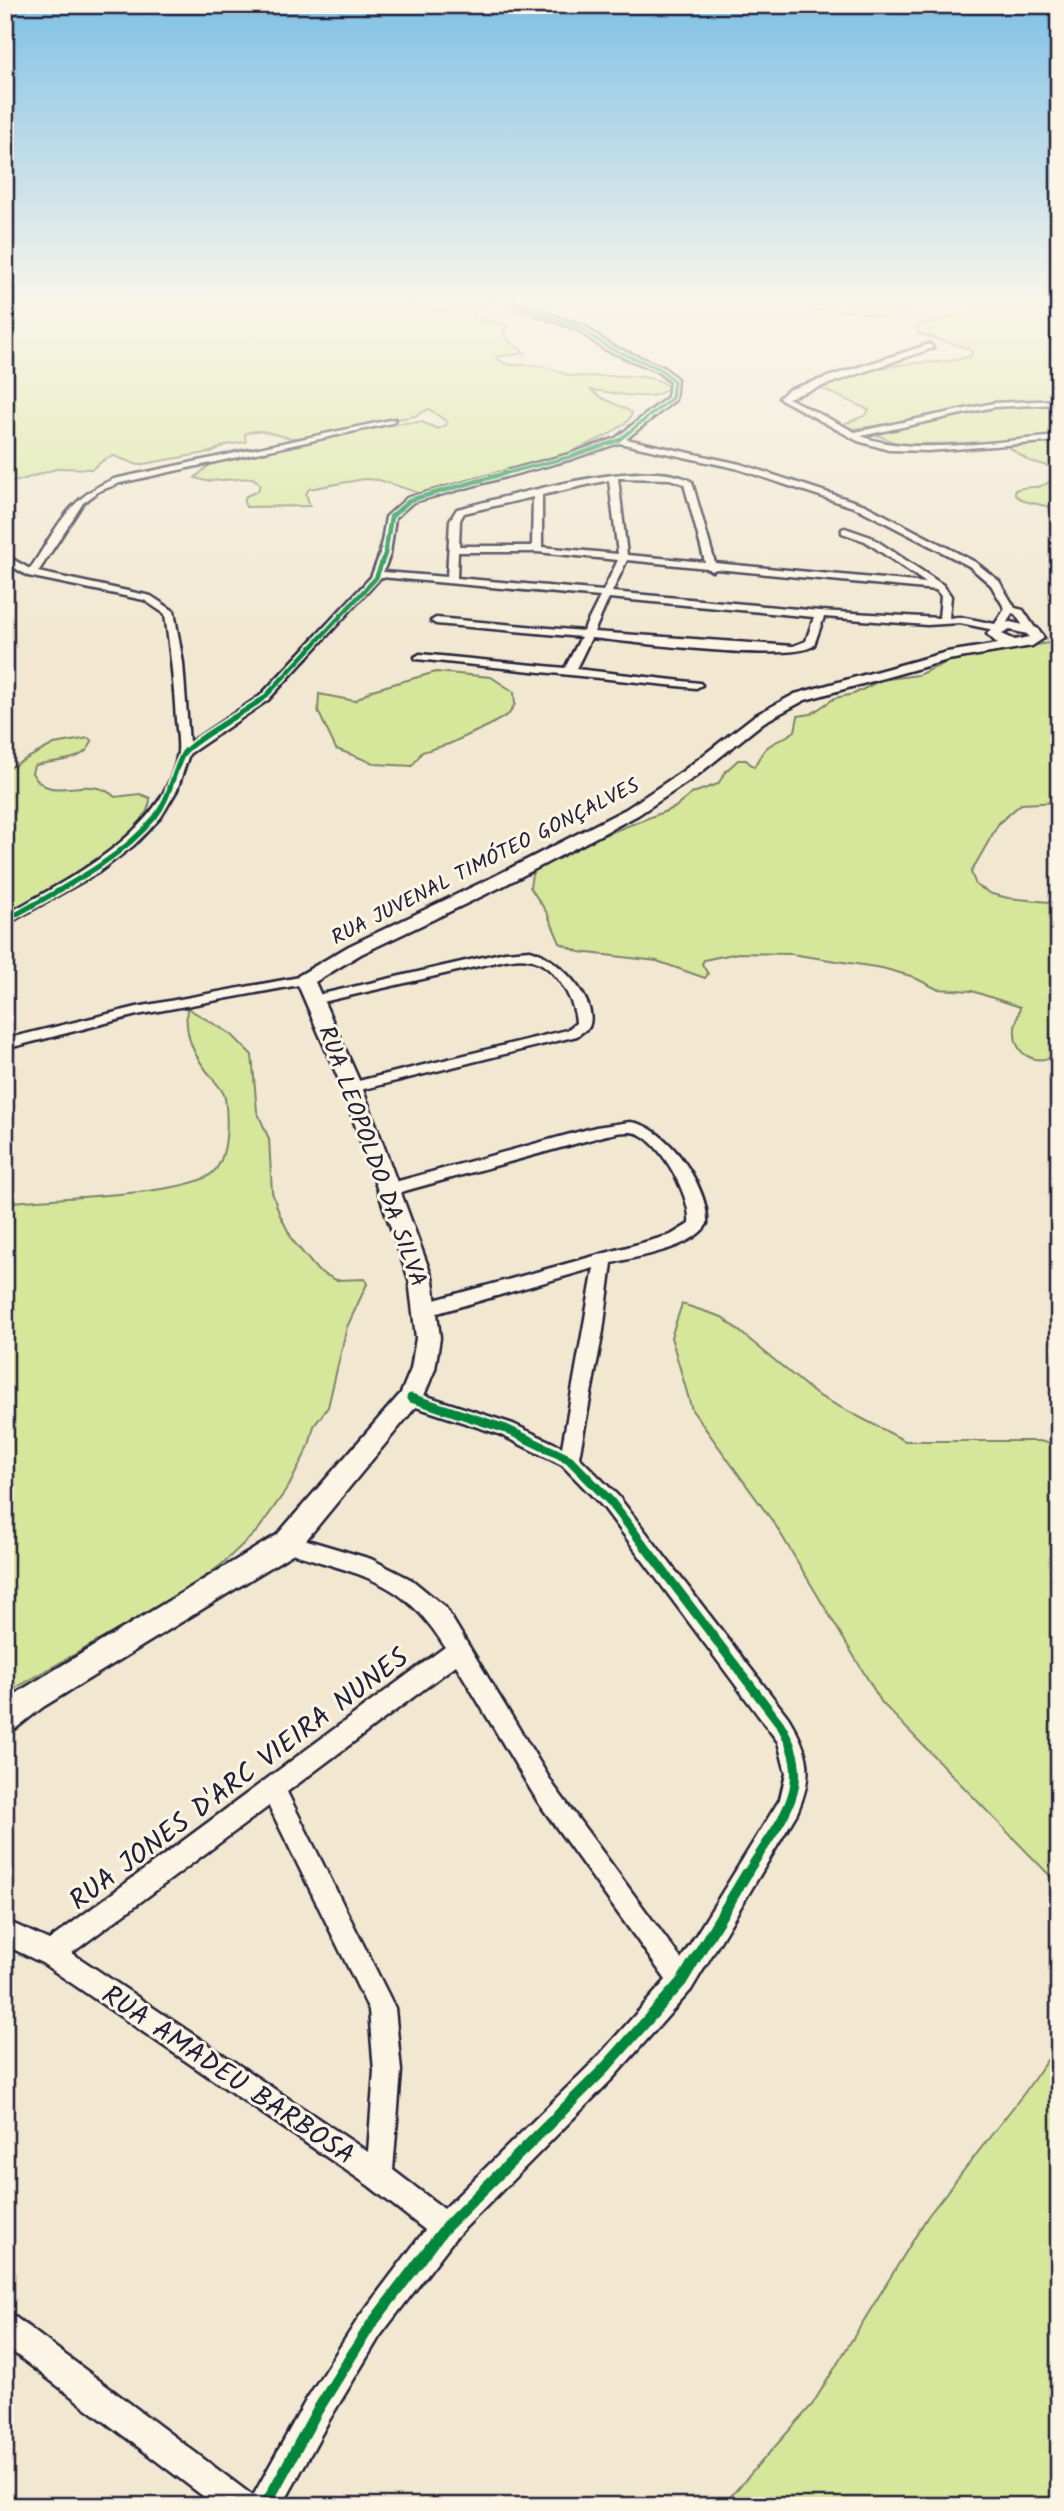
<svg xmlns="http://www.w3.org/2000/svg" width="1064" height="2511" font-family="Kalam,sans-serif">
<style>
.green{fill:#d6e79b;stroke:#7c846b;stroke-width:2}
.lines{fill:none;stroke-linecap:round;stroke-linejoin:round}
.street-casing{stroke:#22223b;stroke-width:5}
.secondary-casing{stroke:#22223b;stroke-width:5}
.street{fill:#fcf5e5;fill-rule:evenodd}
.secondary{fill:#fcf5e5;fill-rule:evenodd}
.cycleway-far4-casing{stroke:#fcf5e5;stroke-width:5}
.cycleway-far3-casing{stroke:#fcf5e5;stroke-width:7}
.cycleway-far2-casing{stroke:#fcf5e5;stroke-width:9}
.cycleway-far1-casing{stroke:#fcf5e5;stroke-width:13}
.cycleway-casing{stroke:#fcf5e5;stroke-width:16}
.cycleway-far4{stroke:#00873e;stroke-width:3.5}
.cycleway-far3{stroke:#00873e;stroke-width:4.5}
.cycleway-far2{stroke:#00873e;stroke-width:5}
.cycleway-far1{stroke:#00873e;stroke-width:9}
.cycleway{stroke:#00873e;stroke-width:11}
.labels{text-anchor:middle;stroke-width:6;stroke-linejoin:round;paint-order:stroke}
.far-street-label{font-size:21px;fill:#22223b;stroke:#fcf5e5}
.street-label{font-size:24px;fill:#22223b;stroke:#fcf5e5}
.near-street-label{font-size:28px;fill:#22223b;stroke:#fcf5e5}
</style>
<rect width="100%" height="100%" fill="#f2e8d1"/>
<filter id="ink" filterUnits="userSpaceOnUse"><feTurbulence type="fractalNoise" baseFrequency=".0143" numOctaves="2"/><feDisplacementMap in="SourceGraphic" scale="14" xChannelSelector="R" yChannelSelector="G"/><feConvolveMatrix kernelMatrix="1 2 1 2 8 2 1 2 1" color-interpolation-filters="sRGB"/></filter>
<g filter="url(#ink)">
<path class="green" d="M5,296H382L438,311L482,305L481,301L470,296H483L496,303L473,311L476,319L508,325L504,332L505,338L525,353L496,357C509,370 520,363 536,365C549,366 560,374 573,376C593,378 656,370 668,387C656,405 610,391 591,390C601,401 619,403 632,413L628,421L610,434L571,452L422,494L379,480L364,479L309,489L306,494L310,506L246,507L244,502L246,496L258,491L260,484L253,478L206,481L195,478C206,467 220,456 233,451L403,423L422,422L438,429L446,425L447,422L429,409L415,416C376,422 336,435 297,438C279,439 262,425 245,434L246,442L226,445L211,452L138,465L114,456L104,460L92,469L59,468L18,481L5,482Z
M819,296H889L886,300L901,311V314L899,317C881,320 865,312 848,311C830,309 815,313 797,307Z
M1029,296H1059V469L1029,461L1003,443L907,444L893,442L877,435L902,423L835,431L839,426L866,415L869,410L816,386C845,377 875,368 906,364C928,361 949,364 971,356L972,352L967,348L917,333V326L945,319L967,309L1005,305Z
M1049,482L1059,483V509L1024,501L1015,495V490C1027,485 1039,490 1049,482Z
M1059,641V802L1021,804L999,823L971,872L976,885L992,894L1008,898L1059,903V1054C1037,1067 1013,1056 1015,1028C1016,1021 1019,1014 1020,1007L972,991L937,989L911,976L882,968L791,954L738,953L704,960L702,964L708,974L705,978L657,961L579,952L560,943L547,913L530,887L532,874L543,863L573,847L674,808L693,793L718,784L726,771L738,760H746L754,767C769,738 771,748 795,731L798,716L811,714L835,698L854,694L881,680L918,675L950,661Z
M436,672L491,677L514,692L515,704L509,714L488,726L449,744L422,752L412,766L376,764L336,749L318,711L319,694L355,701L372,690Z
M88,738L92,741C85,764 53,759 34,766L32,773C51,807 87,771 115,797L140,794L150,798C152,836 37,898 5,916V770L54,744Z
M187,1008L231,1034L252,1055L257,1111L269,1139L272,1192L279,1213L293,1241L318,1271L336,1280L365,1279L367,1284L347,1327L328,1407L314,1426L309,1446L289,1486L258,1530L222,1564L189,1589L5,1694V1203C46,1197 185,1196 211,1174C229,1160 228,1119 225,1098C224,1091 218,1086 214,1080C195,1058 184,1038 187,1008Z
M682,1304L722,1317L817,1395L905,1441H1039L1059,1445V1885L882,1703L776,1526L692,1410L671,1337Z
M1059,2043V2506H722L812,2405L928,2216L1025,2092Z"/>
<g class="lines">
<defs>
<path id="street" d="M485,296H495L584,326L610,345L663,367L677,379L675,400L626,439L740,464L865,505L975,562L999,581L1015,608L1023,610L1037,631L1028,633L1015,614L1012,613L1003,630L999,631L960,623L927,625L824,617L814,645C794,664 626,641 591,638L576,669L700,683L702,685L696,688L416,659L415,657L420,654L565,668L581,637L436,624L431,621L436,618L583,631L600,597L381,577L268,700L189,754L177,790L161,817L134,845L99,872L5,925V915C68,879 166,833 178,752C179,742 177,730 176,720C174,684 170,649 165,614L144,600L28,576L5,562V555L30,569C56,530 68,497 114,479L395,419L392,423L120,483L99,491L83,503L38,572L151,596L174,611L183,663L189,743L260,696L371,577L380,554L386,517L407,498L566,455L616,438L668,397L670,382L657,371L604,349L578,330ZM619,443L735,468L859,509L969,566L991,585L1005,609L995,624L960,617L949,618L951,596L943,585L871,537L845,528L842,529V533L865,541L926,583L715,563L692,482C651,454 507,497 457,509L450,520L447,577L383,572L390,554L395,518L413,502L572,459ZM618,478L670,479L684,484L705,562L627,555ZM609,480L618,554L542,547V495ZM533,497L532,546H459L460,520L464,513ZM458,552H537L618,560L603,591L457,578ZM627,560L707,568L712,571L716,569L936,590L941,596L939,618L820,611L612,592ZM609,598L814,617L806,641L793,646L594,632Z
M930,344L933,348L788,398L855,432L994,403L1059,400V404L994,407L861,436C913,457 1003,440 1059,436V441L928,451L889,450L858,441L779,398L788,390Z
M530,950C554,955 600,1000 589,1027L577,1036L352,1092L346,1090L344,1087L346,1084L567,1030L576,1023C575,999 553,962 528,959C520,957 512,959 505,960L314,1004L309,1003L307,1000L309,997L505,952Z
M305,976L312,980L310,983L137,1015L5,1049V1039L137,1007Z
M630,1122C667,1125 710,1189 707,1224C692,1249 639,1256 612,1263L603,1331L579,1457L618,1496L788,1717C810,1753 814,1774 797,1813L691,1990L613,2078L455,2238L380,2336L328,2422L282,2506H216L5,2346V2312L15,2317L253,2496L306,2400L360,2316L425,2230L369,2186L42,1963L5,1945V1920L49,1940L445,1647C401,1574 353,1575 280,1549L277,1543L280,1537L287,1534L371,1559L412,1580L445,1607L554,1786L681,1959L780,1799L786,1773L778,1742L604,1508L562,1465L499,1434L404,1403L401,1398L404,1393L411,1391L513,1424L562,1447L594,1268L427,1316L421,1314L418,1309L421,1304L427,1302L671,1235L689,1224C692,1199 663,1145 639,1134C627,1129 608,1135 596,1138L390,1195L382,1189L384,1185L596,1127ZM456,1665L538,1802L666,1980L595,2060L444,2209L393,2170L401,2071L395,2008L287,1792ZM269,1806L369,2010L374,2071L368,2152L72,1953Z"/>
<path id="secondary" d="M1010,622L1037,628L1044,638L1032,646L948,660L805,700L764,722L695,777L638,815L501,887L361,954L315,982L362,1087L433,1280L440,1338L435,1369L423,1398L297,1551L43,1707L15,1729L5,1732V1702L23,1689L277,1535L401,1393L411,1369L416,1338L409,1280L342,1087L296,980L298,976L349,946L489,879L626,809L683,771L754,716L795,694L947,652L998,644L987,634L994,625ZM1010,630L1027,634L1029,637L1015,640L1002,634Z"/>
</defs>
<use href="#street" class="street-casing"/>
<use href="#secondary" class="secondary-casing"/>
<use href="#street" class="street"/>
<use href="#secondary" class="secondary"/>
<defs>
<path id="cycleway-far4" d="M488,296L581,328L607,347L660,369L674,381L672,398L619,440L569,457L499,475"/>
<path id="cycleway-far3" d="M255,704L264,698L376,578L385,554L391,517L410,500L506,473"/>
<path id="cycleway-far2" d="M5,921C56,891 116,864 155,817C170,798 172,775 183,754C189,743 244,712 258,702"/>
<path id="cycleway-far1" d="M411,1398L506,1429L569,1459L611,1502L780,1724C818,1787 779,1821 746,1875"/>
<path id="cycleway" d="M265,2506L317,2411L370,2326L445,2228L604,2069L682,1981L747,1873"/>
</defs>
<use href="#cycleway-far4" class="cycleway-far4-casing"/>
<use href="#cycleway-far3" class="cycleway-far3-casing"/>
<use href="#cycleway-far2" class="cycleway-far2-casing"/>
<use href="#cycleway-far1" class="cycleway-far1-casing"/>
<use href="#cycleway" class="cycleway-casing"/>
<use href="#cycleway-far4" class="cycleway-far4"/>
<use href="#cycleway-far3" class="cycleway-far3"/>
<use href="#cycleway-far2" class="cycleway-far2"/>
<use href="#cycleway-far1" class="cycleway-far1"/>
<use href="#cycleway" class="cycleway"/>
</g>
</g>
<linearGradient id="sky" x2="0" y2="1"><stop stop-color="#81c1e6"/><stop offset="0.46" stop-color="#f9f5ea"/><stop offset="1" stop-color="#f9f5ea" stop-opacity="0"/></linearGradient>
<rect width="1064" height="648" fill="url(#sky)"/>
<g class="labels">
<g class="far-street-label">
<text transform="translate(485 861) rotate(-27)" y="7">RUA JUVENAL TIMÓTEO GONÇALVES</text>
</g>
<g class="street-label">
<text transform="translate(373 1156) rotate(70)" y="8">RUA LEOPOLDO DA SILVA</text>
</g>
<g class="near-street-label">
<text transform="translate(238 1778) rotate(-37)" y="10">RUA JONES D'ARC VIEIRA NUNES</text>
<text transform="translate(229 2074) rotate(34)" y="10">RUA AMADEU BARBOSA</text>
</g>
</g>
<rect width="1064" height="2511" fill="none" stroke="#fcf5e5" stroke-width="28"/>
<rect x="14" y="14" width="1036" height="2483" fill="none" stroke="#22223b" stroke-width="2.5" filter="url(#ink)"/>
</svg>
